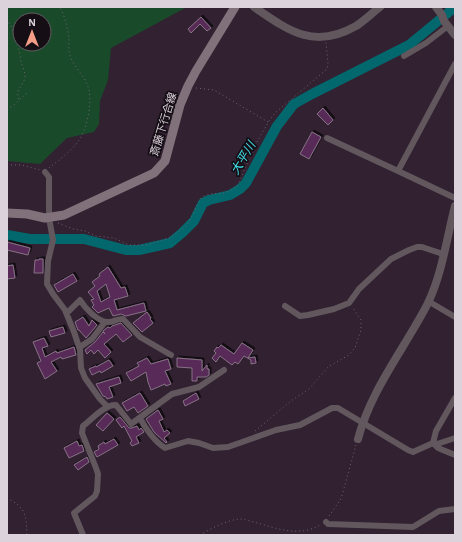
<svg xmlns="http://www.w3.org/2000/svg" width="462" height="542" font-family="'Alegreya Sans','Noto Sans JP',sans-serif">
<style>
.green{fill:#194b2b;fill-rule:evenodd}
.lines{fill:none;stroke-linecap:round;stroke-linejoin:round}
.river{stroke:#02686d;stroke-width:10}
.building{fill:#592959;stroke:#857284;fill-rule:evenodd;filter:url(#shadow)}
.path{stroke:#706270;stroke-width:1;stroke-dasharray:1 3;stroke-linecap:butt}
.minor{stroke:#61575d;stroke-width:6}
.tertiary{stroke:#61575d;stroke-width:8}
.secondary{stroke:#81717b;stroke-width:9}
.labels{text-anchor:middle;stroke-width:3.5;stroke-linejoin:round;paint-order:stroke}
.street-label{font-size:11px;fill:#dcd2dc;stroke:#150e15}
.water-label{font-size:12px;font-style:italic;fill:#42e5ee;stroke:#150e15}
</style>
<defs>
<filter id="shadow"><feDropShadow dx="2" dy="-2" stdDeviation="0" flood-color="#0009"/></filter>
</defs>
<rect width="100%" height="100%" fill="#312131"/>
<path class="green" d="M7,7H187L111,48L108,80L100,101L99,124L94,132L67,138L40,164L7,161ZM20,20H44V44H20Z"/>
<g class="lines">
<path class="river" d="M7,235L30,239H84L126,250H139L170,243L182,233L194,221L203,203L209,200L230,195L240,189L246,183L277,126L294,104L312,94L409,45L455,7"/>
</g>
<path class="building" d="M201,17L211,28L207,31L200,24L191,33L188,29Z
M323,108L333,120L328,125L317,114Z
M312,132L321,137L309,159L300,154Z
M7,242L30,248L28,255L7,250Z
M39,259H43V273H34L35,260H39Z
M13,265L15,278L7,279V266Z
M108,267L121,288L125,287L128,296L114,300L117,310L144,303L146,311L126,316L121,314L113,316L109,308L98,313L92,307L94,305L91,300L94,299L88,292L95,286L92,282L100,276L99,274ZM106,284L110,297L101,302L97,291Z
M73,274L77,281L58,292L54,285Z
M147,312L151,318L150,319L153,323L142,332L133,323Z
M83,317L89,326L92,320L97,325L86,338L79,330H78L75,322Z
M121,323L132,335L123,342L116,334L104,344L111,352L105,358L98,350L94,354L91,350L87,354L85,350L95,342L103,332L105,334L103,331L108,327L110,328L112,326Z
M63,327L65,333L51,337L49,331Z
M44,338L48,346L42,348L45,357L56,351L57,353L74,347L76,355L62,359L61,357L51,362L57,371L45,379L37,363L41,361L33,342Z
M242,343L253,350L248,358L255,357L256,363L251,364V360L244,356L238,364L235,362L232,365L220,356L216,362L212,358L216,353L214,351L217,347L218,348L221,345L234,354Z
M147,358L151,364L168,359L171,369L165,371L171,384L166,386L165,384L151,390L148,382L146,372L131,381L126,373L139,366L137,363Z
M177,358L202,360V371L207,365V369H209V375L206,377H197V381H192V368L177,367Z
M109,360L113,366L101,373L100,371L92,375L89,369L96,366V367Z
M119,377L121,383L109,387L113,397L107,399L106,397L103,396L96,384Z
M140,393L148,406L138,413L134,407L127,411L122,403Z
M196,393L199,399L185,406L183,401Z
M158,410L163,419L159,421L164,432L167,430L170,433L164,438L167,442L166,443L154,432L146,419Z
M107,413L114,419L103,431L96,425Z
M120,417L129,428H132L137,426L139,430L141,428L144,432L136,437L139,443L132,446L130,443L132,441L124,426L122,428L116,420Z
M114,439L118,445L97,457L94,452L99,449L98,446L104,442L105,444Z
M77,441L79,446L82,445L84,451L69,458L64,448Z
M87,457L89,462L78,470L74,465Z"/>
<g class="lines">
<path class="path" d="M7,19C15,33 19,46 21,61C22,66 25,71 25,76C25,85 14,90 19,99
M196,88L214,90L268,122
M7,109L14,105L27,93
M7,165H22L40,170
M49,168C59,160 69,153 77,143C87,131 94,99 87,84C83,74 73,66 70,55C68,50 69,45 69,40C68,29 65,17 60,7
M58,223L73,229L85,231L96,236L114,238L129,245H147L169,238L184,228L189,222L197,205L202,197L210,194L225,193L236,187L239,183L254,147L269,121L275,113L327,69L328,63L326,43
M255,431L291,401L309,389L328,367L349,355L355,348L361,330V320L353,308
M7,498C26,508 26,514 27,535
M329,516L341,499L356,445
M200,535C210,529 227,520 240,519C245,519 252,522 258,523C278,529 300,537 320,525"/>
<path class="minor" d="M404,56L426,43L448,26
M455,64L398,171L455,198
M327,138L398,171
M45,172L49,177V218L53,240L48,261L47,284L53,294L65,310L74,332L80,350L81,368L85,378L100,399L107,406
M428,301L455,317
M285,306L300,316L308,315L334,309L349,303L359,289L391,259L409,250L417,247H422L443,254
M67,313L80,300C85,308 97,321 107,322C113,323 118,318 123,319L140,337L171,355
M80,347L92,339L105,322
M140,418C145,428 155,442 165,448L188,441L199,443L213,448L228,447L276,430L300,425L332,408H338L408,450L413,452L433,443L436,431L455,398
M433,443L438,448L455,455
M433,443L437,444L455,438
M326,522L328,524L413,527L439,511L455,509
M83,535L74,513L95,496L97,491L98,474L96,468L82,433L83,426C91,420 105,404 116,405L131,424L172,394L199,387L224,370"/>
<path class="tertiary" d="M254,7C289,31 314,50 356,26C364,21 372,13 380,7
M436,7L442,15L444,21L455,35
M358,439C371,389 405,348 428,303C442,274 447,237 455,206"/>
<path class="secondary" d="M7,213L27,214L45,218L64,215L154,173L165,161L180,105L188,86L196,71L235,7"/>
</g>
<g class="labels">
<g class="street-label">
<text transform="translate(163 124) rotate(-73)" y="4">斎藤下行合線</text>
</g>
<g class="water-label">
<text transform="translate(243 158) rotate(-59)" y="4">大平川</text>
</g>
</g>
<rect width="462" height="542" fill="none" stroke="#dcd2dc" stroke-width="16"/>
<g transform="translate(32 32)"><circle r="19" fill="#150e15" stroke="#655c65"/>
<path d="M0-3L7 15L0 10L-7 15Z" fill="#f49e88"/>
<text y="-6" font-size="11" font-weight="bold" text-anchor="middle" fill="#dcd2dc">N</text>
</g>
</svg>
